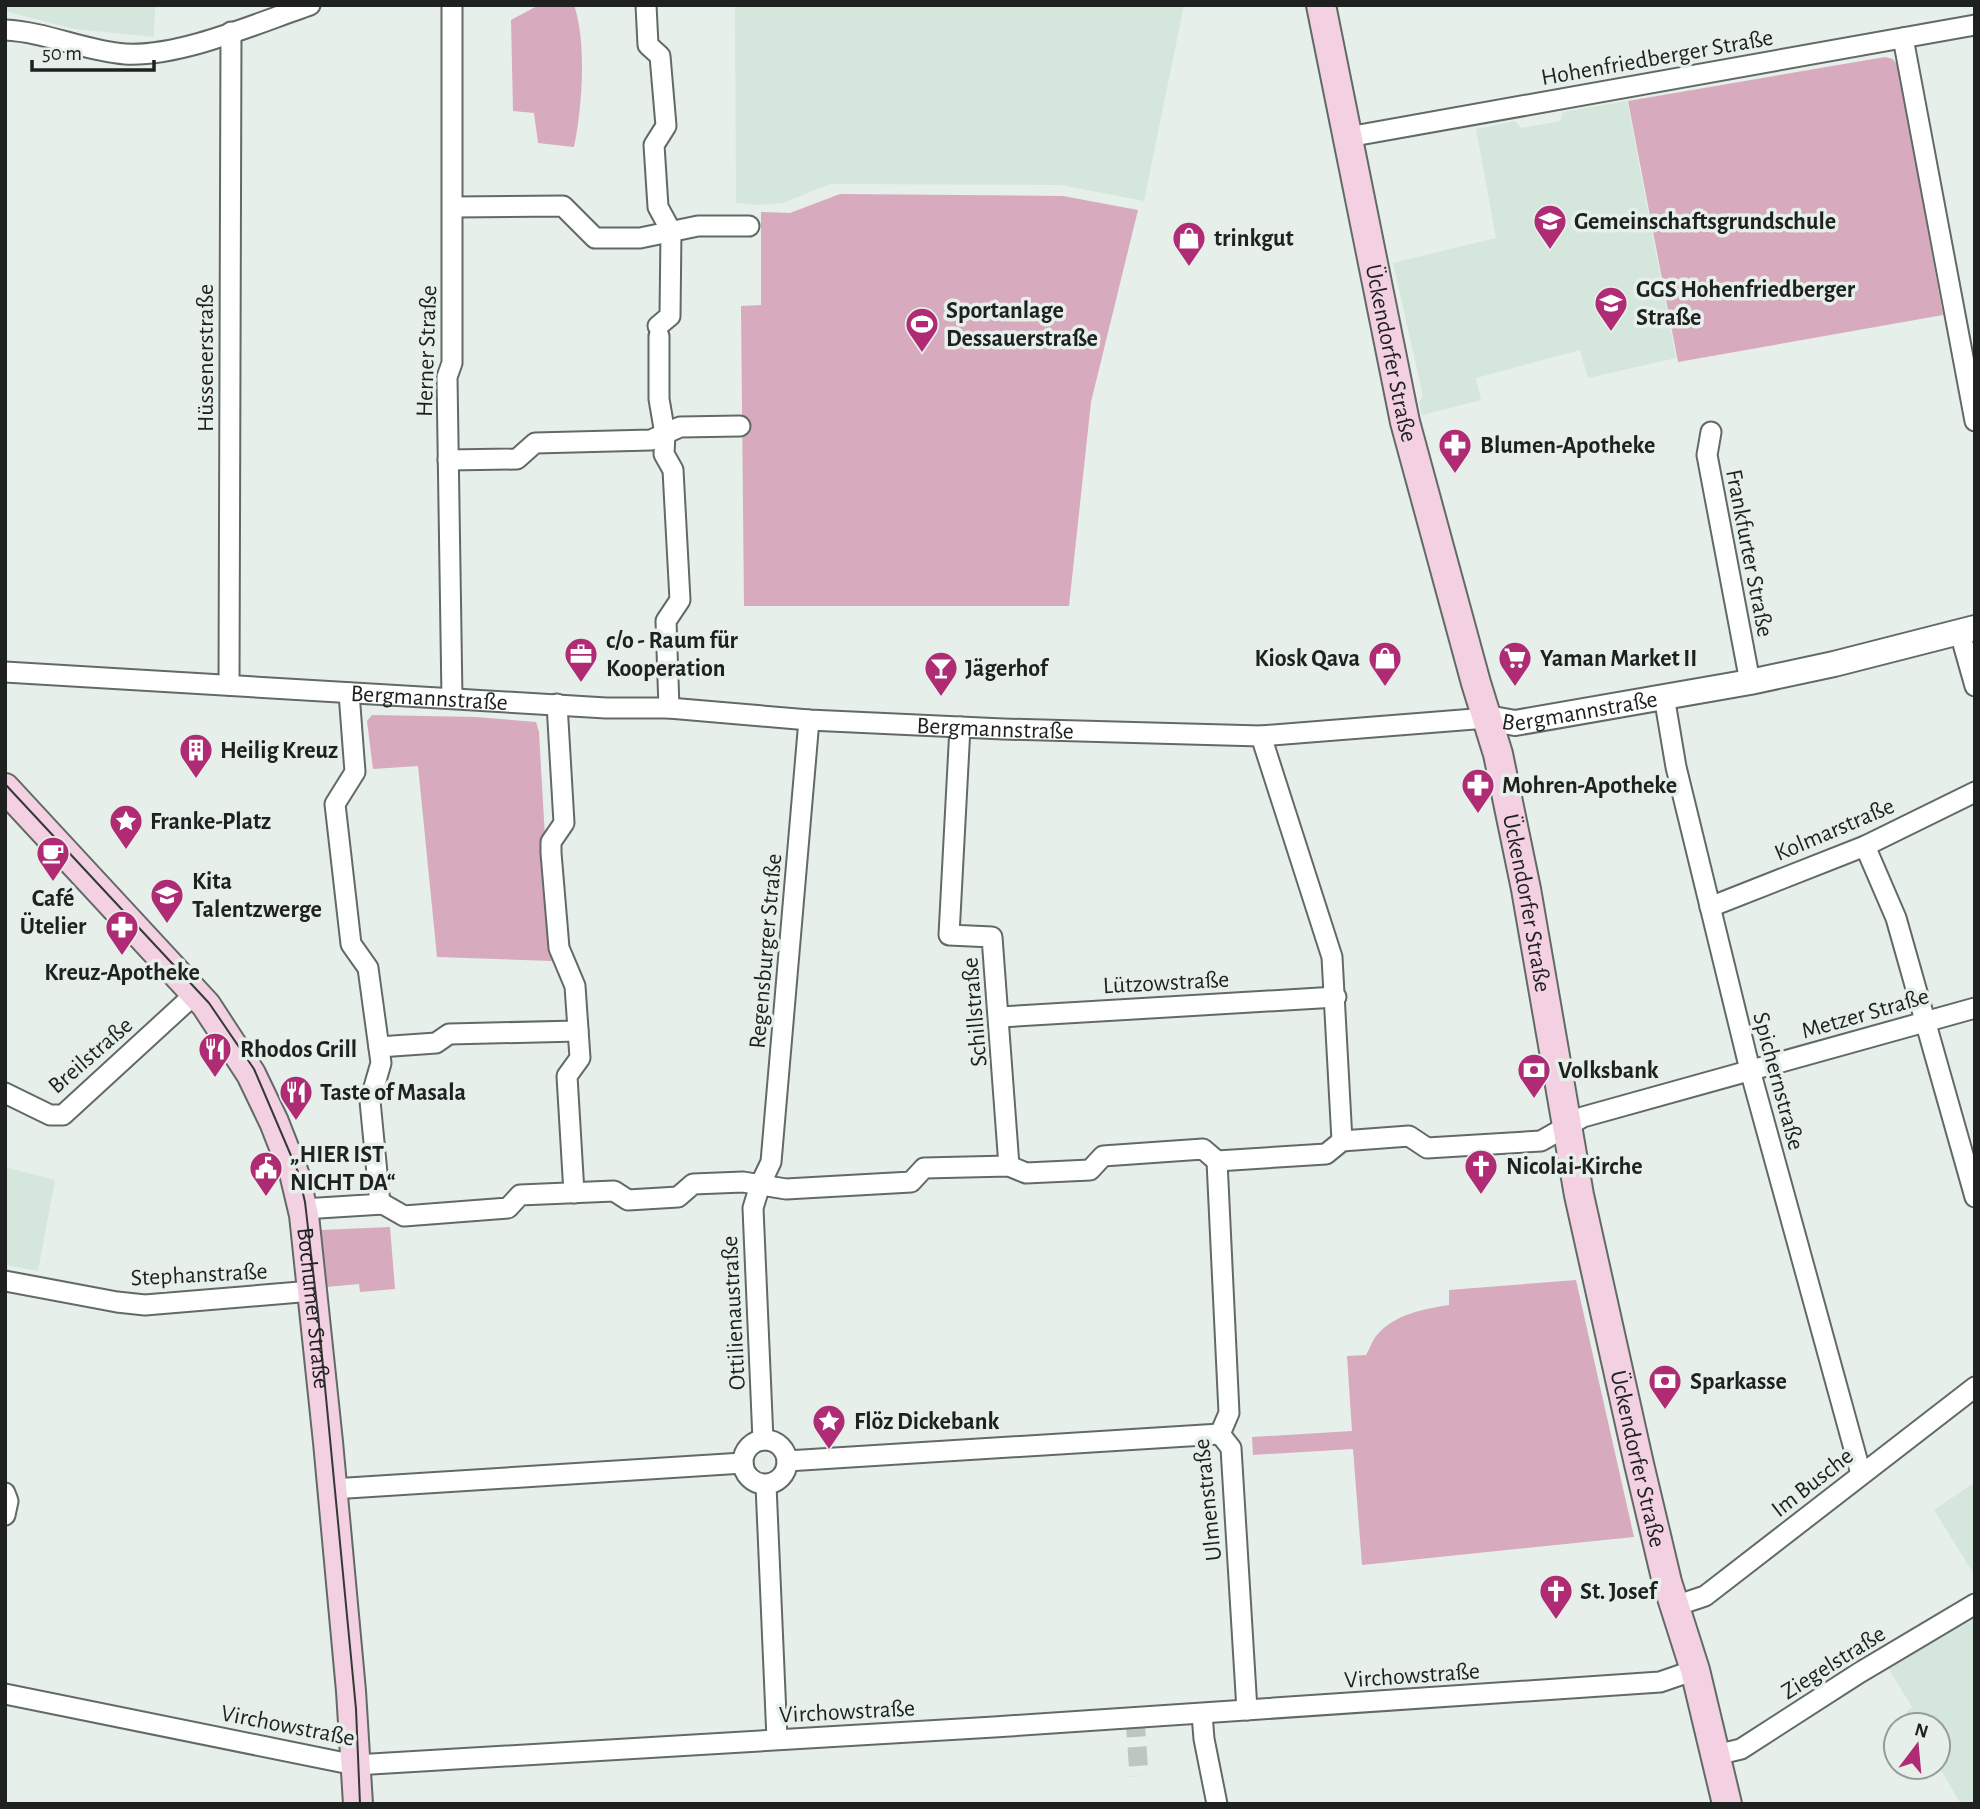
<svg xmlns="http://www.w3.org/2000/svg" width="1980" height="1809" font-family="'Alegreya Sans',sans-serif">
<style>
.built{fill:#d5e6dc}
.green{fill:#d7abbd}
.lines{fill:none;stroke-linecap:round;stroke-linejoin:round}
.minor-tunnel{stroke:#bec6c1;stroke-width:19;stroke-dasharray:19 10;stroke-linecap:butt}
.minor-casing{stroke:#626a65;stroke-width:23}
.tertiary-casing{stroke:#626a65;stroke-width:28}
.secondary-casing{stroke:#626a65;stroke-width:32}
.minor{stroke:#fff;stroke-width:19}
.tertiary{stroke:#fff;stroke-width:24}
.secondary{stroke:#f3d1e2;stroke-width:28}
.tram{stroke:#353936;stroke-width:2}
.labels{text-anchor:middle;stroke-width:7;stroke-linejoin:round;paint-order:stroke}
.street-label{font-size:24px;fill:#1e211f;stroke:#e6efe9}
.poi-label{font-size:24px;font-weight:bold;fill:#1e211f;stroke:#e6efe9;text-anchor:start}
</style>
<rect width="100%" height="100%" fill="#e6efe9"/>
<path class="built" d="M5,5H155L154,37L74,29L5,11Z
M735,5H1184L1144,201L1061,185L830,184L783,203L756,205L736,203Z
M1627,101L1676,358L1588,378L1580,350L1476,378L1481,400L1422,415L1419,402L1423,396L1393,263L1496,238L1476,129L1515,121L1521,128L1560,121L1563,112Z
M5,1167L55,1180L38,1271L5,1265Z
M1975,1482V1576L1934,1510Z
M1975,1610V1804H1961L1938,1765V1725H1914L1906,1712L1912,1707L1888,1668Z"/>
<path class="green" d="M539,5H574C587,42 582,109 574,147L538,143L534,113L513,111L511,20Z
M1885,57L1893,59L1898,66L1943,315L1678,362L1628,101Z
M840,194L1063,196L1138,210L1091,402L1069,606H744L741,306L761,305V212L790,213Z
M372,715L476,717L536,722L539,732L552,961L437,957L418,766L373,769L367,721Z
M390,1227L395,1289L360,1292L359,1284L326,1287L321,1230Z
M1576,1280L1634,1537L1362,1565L1353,1449L1253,1455L1252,1437L1352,1431L1347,1356L1366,1355C1370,1349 1372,1340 1377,1335C1395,1314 1424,1309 1449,1305V1290Z"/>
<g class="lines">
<path class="minor-tunnel" d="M1135,1718L1139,1776"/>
<defs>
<g id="minor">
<path d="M452,5V363L447,377L452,698"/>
<path d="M646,5L648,45L660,56L666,126L654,145L658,207L671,231L670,316L658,326"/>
<path d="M5,30C47,32 84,51 125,54C181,57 257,23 310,5"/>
<path d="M1903,38L1975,421"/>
<path d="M1348,137L1975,25"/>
<path d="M453,207L563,206L595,238H640L698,226H749"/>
<path d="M659,336V399L665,434L664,454L673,470L680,600L666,621L669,708"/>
<path d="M1711,432L1707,455L1750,682"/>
<path d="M448,460L517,459L535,443L651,440L680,427L740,426"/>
<path d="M1960,633L1975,686"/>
<path id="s1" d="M5,672L606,708H669L809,720L1003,729L1261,736L1487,718"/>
<path d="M229,685L231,32"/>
<path d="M349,693L355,772L335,804L351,944L368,968L381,1063L370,1101L380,1204"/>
<path d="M1664,696L1676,767L1750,1070L1861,1474"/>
<path d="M557,704L564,823L551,842V853L559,948L575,986L580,1058L567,1076L574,1193"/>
<path d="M960,727L949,935L992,937L1009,1166"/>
<path d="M1261,736L1332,957L1342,1141"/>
<path d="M1865,846L1896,918L1975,1197"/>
<path d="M1710,907L1865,846L1975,792"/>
<path d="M1000,1017L1336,997"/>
<path d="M379,1047L436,1043L449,1034L578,1031"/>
<path d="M5,1093L50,1115H63L196,993"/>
<path d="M1217,1161L1229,1413L1220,1434L1231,1448L1247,1710"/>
<path d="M303,1209L383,1204L404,1216L508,1208L520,1195L614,1191L628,1200L678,1197L693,1184L743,1182L786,1189L911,1182L924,1168L1009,1166L1026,1173L1090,1170L1103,1156L1203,1149L1217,1161L1326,1154L1342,1141L1409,1136L1427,1148L1541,1141L1583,1117L1975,1008"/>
<path d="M5,1281L117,1302L145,1305L312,1291"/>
<path d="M763,1440L753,1208L760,1185L771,1162L809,720"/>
<circle cx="765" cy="1462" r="22"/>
<path d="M787,1461L1220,1434"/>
<path d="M766,1485L777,1739"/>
<path d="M332,1489L743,1463"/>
<path d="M5,1493L8,1501L5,1515"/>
<path d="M1675,1606L1705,1596L1975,1387"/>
<path d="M5,1694L355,1765L994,1727L1660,1682L1695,1670"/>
<path d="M1202,1714L1204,1739L1217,1804"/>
<path d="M1716,1755L1741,1749L1859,1673L1975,1604"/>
</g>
<g id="tertiary">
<path id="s2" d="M1487,718L1515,723L1750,682L1834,664L1975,628"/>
</g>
<g id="secondary">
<path id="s3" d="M1321,5L1405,422L1476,683L1498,754L1526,889L1579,1195L1639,1464L1667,1582L1695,1670L1727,1804"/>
<path id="s4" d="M5,788L206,1005L251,1074L274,1122L294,1173L304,1215L328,1442L351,1691L358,1804"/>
</g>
</defs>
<use href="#minor" class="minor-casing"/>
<use href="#tertiary" class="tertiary-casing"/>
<use href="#secondary" class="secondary-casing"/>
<use href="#minor" class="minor"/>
<use href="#tertiary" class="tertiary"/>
<use href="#secondary" class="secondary"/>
<path class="tram" d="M5,784L209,1003L254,1069L298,1172L305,1202L318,1314L356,1709L360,1804"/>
</g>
<defs>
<symbol id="school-pin" viewBox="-11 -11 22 30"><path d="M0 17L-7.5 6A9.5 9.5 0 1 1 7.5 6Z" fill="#af2b73" stroke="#e6efe9"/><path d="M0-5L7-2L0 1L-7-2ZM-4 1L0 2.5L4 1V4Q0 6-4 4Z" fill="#fff"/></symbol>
<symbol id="shop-pin" viewBox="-11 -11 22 30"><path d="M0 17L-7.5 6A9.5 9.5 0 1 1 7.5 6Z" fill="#af2b73" stroke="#e6efe9"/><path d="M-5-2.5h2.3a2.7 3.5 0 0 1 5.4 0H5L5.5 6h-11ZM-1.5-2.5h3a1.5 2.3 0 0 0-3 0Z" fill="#fff"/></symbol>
<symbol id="stadium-pin" viewBox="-11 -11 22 30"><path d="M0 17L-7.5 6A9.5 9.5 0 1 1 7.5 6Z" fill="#af2b73" stroke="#e6efe9"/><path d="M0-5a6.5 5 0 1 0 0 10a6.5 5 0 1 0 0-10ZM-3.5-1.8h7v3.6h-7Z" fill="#fff"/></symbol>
<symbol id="pharmacy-pin" viewBox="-11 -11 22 30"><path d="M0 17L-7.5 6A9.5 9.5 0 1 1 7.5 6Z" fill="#af2b73" stroke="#e6efe9"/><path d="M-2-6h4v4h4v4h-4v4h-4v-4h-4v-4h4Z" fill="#fff"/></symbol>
<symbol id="office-pin" viewBox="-11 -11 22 30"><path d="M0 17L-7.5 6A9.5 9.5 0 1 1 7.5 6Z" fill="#af2b73" stroke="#e6efe9"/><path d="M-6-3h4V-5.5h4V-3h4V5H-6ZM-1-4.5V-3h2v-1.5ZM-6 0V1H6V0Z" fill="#fff"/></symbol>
<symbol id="supermarket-pin" viewBox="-11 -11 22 30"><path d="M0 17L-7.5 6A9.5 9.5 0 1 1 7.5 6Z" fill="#af2b73" stroke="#e6efe9"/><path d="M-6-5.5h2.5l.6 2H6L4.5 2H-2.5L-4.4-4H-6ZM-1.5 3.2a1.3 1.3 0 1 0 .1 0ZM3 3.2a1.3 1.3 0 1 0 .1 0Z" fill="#fff"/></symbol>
<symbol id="bar-pin" viewBox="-11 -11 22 30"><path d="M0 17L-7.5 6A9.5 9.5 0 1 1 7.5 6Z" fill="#af2b73" stroke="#e6efe9"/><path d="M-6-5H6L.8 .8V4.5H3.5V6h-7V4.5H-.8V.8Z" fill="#fff"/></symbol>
<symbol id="building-pin" viewBox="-11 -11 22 30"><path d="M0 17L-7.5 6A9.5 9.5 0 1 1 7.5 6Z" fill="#af2b73" stroke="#e6efe9"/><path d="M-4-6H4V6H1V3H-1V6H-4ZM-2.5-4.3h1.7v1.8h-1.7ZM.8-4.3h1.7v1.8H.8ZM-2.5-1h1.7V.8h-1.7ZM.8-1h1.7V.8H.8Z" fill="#fff"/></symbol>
<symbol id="sight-pin" viewBox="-11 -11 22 30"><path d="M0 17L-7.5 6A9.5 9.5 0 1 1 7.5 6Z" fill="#af2b73" stroke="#e6efe9"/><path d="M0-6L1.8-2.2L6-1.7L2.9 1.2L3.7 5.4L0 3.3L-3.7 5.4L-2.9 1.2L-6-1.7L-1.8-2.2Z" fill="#fff"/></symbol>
<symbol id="cafe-pin" viewBox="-11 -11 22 30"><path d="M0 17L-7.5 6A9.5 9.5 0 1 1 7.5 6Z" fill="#af2b73" stroke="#e6efe9"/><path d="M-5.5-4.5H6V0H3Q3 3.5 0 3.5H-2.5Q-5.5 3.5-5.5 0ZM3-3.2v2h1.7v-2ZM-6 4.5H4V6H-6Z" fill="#fff"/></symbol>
<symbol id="restaurant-pin" viewBox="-11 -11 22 30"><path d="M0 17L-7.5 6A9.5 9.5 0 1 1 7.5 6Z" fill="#af2b73" stroke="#e6efe9"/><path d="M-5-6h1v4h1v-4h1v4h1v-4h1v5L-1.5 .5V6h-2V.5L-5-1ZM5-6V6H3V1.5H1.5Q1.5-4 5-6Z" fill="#fff"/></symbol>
<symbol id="bank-pin" viewBox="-11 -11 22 30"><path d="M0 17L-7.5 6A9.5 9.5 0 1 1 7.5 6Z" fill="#af2b73" stroke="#e6efe9"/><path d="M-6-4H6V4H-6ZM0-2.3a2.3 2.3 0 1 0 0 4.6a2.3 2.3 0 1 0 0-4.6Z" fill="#fff"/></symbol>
<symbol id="church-pin" viewBox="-11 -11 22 30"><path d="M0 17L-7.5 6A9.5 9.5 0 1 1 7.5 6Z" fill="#af2b73" stroke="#e6efe9"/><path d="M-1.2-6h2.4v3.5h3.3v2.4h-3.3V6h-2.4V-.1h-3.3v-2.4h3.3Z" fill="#fff"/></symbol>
<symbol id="civic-pin" viewBox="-11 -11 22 30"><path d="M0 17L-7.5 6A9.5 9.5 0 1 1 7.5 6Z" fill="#af2b73" stroke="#e6efe9"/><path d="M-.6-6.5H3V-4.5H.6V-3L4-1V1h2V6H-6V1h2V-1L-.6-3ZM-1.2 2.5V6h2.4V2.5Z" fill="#fff"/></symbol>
</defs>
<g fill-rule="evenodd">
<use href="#school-pin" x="1531" y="202" width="38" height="52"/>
<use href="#shop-pin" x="1170" y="219" width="38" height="52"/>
<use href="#school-pin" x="1592" y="284" width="38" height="52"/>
<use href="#stadium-pin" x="903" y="305" width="38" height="52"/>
<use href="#pharmacy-pin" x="1436" y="426" width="38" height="52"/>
<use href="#office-pin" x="562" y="635" width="38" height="52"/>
<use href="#shop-pin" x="1366" y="639" width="38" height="52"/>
<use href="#supermarket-pin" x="1496" y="639" width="38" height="52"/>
<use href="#bar-pin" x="922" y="649" width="38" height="52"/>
<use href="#building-pin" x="177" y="731" width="38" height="52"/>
<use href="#pharmacy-pin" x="1459" y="766" width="38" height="52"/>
<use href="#sight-pin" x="107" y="802" width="38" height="52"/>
<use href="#cafe-pin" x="34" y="834" width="38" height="52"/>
<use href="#school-pin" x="148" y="876" width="38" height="52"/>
<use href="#pharmacy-pin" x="103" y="908" width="38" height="52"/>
<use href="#restaurant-pin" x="196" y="1030" width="38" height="52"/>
<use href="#bank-pin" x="1515" y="1051" width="38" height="52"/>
<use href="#restaurant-pin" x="277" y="1073" width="38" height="52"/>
<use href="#church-pin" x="1462" y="1147" width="38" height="52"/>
<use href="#civic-pin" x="247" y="1149" width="38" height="52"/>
<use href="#bank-pin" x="1646" y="1362" width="38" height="52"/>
<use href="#sight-pin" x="810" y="1402" width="38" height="52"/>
<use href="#church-pin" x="1537" y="1572" width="38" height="52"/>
</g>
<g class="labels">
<g class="street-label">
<text transform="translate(1657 57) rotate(-10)" y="8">Hohenfriedberger Straße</text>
<text transform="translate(426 351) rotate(-88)" y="8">Herner Straße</text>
<text dy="8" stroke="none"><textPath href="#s3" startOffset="355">Ückendorfer Straße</textPath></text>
<text transform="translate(205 358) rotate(-90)" y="8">Hüssenerstraße</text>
<text transform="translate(1750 553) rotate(79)" y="8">Frankfurter Straße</text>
<text dy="8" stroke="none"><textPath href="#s1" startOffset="425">Bergmannstraße</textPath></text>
<text dy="8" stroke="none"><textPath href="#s2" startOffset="94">Bergmannstraße</textPath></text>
<text dy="8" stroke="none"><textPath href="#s1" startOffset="992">Bergmannstraße</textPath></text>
<text transform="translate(1834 829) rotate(-23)" y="8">Kolmarstraße</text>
<text dy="8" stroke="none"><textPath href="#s3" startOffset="922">Ückendorfer Straße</textPath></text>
<text transform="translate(765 951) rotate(-85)" y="8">Regensburger Straße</text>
<text transform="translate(1166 982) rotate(-3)" y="8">Lützowstraße</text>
<text transform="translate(974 1012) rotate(-95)" y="8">Schillstraße</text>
<text transform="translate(1865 1013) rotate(-16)" y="8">Metzer Straße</text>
<text transform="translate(90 1055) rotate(-41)" y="8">Breilstraße</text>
<text transform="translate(1779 1081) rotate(75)" y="8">Spichernstraße</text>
<text transform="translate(199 1274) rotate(-3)" y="8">Stephanstraße</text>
<text dy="8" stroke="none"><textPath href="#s4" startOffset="623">Bochumer Straße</textPath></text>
<text transform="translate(733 1313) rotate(-93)" y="8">Ottilienaustraße</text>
<text dy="8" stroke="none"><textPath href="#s3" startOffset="1489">Ückendorfer Straße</textPath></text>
<text transform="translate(1812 1482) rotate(-38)" y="8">Im Busche</text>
<text transform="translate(1207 1500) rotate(-96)" y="8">Ulmenstraße</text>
<text transform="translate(1833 1662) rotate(-32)" y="8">Ziegelstraße</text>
<text transform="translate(1412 1675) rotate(-4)" y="8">Virchowstraße</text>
<text transform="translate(847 1711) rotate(-3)" y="8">Virchowstraße</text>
<text transform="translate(288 1725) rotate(11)" y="8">Virchowstraße</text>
</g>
<g class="poi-label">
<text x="1574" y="229">Gemeinschaftsgrundschule</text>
<text x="1214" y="246">trinkgut</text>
<text x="1636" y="297">GGS Hohenfriedberger<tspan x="1636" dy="28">Straße</tspan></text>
<text x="946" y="318">Sportanlage<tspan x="946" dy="28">Dessauerstraße</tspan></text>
<text x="1480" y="453">Blumen-Apotheke</text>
<text x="606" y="648">c/o - Raum für<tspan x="606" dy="28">Kooperation</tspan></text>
<text x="1360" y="666" text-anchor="end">Kiosk Qava</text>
<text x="1540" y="666">Yaman Market II</text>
<text x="965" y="676">Jägerhof</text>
<text x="220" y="758">Heilig Kreuz</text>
<text x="1502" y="793">Mohren-Apotheke</text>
<text x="150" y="829">Franke-Platz</text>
<text x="192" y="889">Kita<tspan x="192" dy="28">Talentzwerge</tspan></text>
<text x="53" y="906" text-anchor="middle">Café<tspan x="53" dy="28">Ütelier</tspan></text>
<text x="122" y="980" text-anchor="middle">Kreuz-Apotheke</text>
<text x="240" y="1057">Rhodos Grill</text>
<text x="1558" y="1078">Volksbank</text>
<text x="320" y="1100">Taste of Masala</text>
<text x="290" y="1162">„HIER IST<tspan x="290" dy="28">NICHT DA“</tspan></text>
<text x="1506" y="1174">Nicolai-Kirche</text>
<text x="1690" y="1389">Sparkasse</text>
<text x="854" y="1429">Flöz Dickebank</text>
<text x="1580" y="1599">St. Josef</text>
</g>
</g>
<rect width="1980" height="1809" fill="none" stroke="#1e211f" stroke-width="14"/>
<g transform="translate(1917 1746) rotate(16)"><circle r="33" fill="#e6efe9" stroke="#969d98" stroke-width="2"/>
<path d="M0-5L12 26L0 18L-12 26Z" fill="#af2b73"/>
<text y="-10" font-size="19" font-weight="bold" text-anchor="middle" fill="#1e211f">N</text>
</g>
<path d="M32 60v10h122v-10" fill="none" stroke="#1e211f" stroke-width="3.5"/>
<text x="42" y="60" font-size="21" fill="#1e211f" stroke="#e6efe9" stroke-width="5" paint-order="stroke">50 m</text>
</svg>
